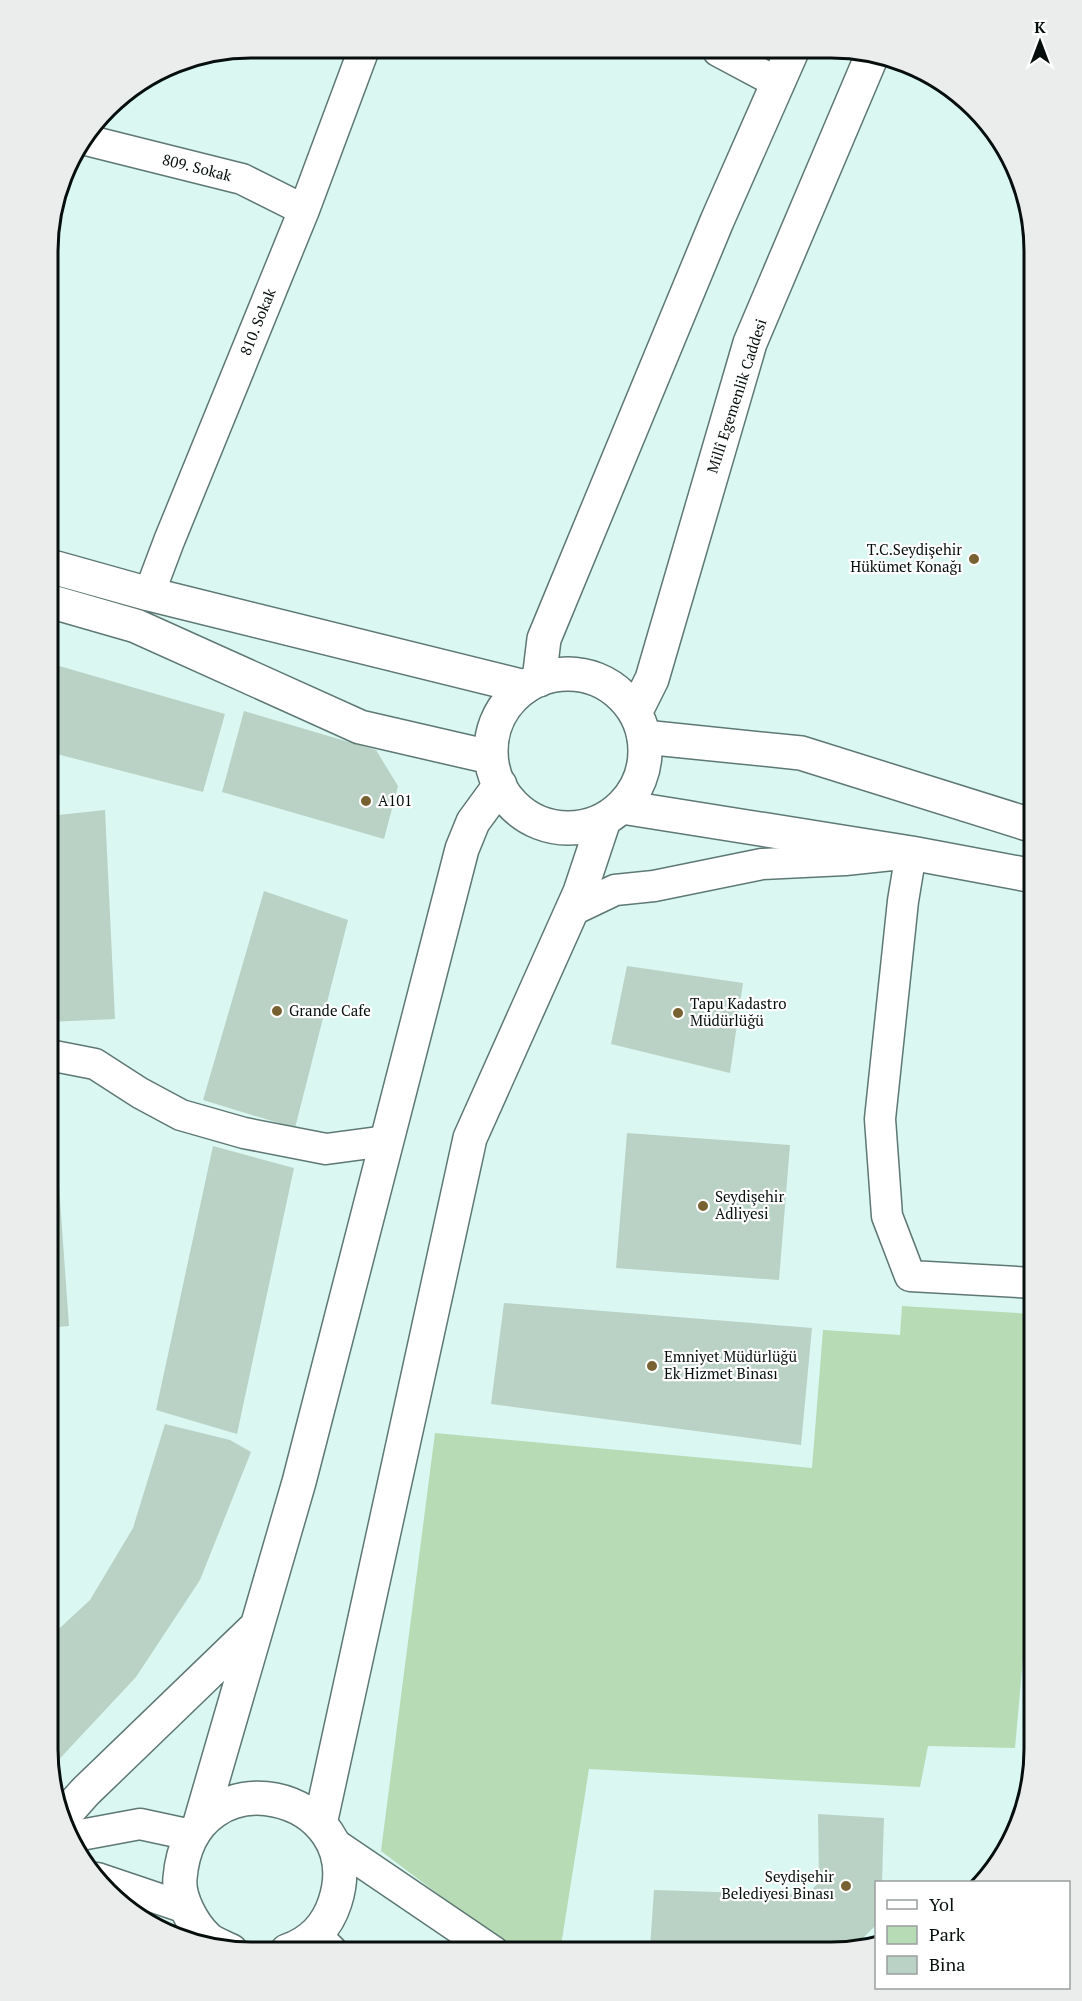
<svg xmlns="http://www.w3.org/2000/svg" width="1082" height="2001" font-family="'PT Serif',serif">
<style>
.green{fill:#b7dbb5}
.building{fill:#bad2c6}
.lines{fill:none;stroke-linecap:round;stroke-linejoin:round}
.minor-casing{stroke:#5e7874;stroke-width:33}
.tertiary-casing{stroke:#5e7874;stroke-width:36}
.secondary-casing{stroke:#5e7874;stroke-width:36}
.minor{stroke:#fff;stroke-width:30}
.tertiary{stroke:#fff;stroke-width:33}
.secondary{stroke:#fff;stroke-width:33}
.poi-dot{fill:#796232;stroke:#fff;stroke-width:2}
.labels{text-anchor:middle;stroke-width:4.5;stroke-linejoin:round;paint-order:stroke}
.street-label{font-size:15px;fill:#060f0d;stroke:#fff}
.poi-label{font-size:15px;fill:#060f0d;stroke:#fff;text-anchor:start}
.rim{fill:none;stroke:#060f0d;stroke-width:3}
</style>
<rect width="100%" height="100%" fill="#daf7f2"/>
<path class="green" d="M902,1306L1034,1314V1534L1015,1748L928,1746L920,1787L589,1769L560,1952H515L381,1851L435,1433L812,1468L823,1330L900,1335Z"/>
<path class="building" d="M49,663L225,714L203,792L49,752Z
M244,711L376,750L398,786L384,839L222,792Z
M105,810L115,1019L49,1022V816Z
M264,891L348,920L295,1128L203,1100Z
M627,966L743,983L730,1073L611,1044Z
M49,1074H51L69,1326L48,1328Z
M627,1133L790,1145L779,1280L616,1268Z
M213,1146L294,1168L237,1434L156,1410Z
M504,1303L812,1328L801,1445L491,1404Z
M165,1424L230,1440L251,1452L200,1580L136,1677L51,1768L48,1750V1639L90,1600L133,1528Z
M818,1814L884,1818L882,1882H876V1925L852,1949L830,1953H702L650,1948L654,1890L807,1895L819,1882Z"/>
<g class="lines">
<defs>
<path id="minor" d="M718,51L778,83
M86,140L242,179L304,210
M149,594L169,541L304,210L364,49
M571,911L615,890L654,886L762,864L845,860L911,853L903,901L880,1119L887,1216L910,1276L1034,1283
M49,1055L95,1064L140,1093L181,1115L244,1133L326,1149L386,1141
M70,1837L140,1824L191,1835
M332,1842L494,1952
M97,1878L186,1908
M316,1935L333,1952"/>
<path id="tertiary" d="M49,566L149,594L525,687
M49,601L136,626L360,727L490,757
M644,737L801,753L1034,826
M622,807L911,853L1034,876"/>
<path id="secondary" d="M491 751a77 77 0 1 1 154 0a77 77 0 1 1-154 0Z
M539,680L544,639L717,221L792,51
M635,713L652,679L750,343L873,53
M61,1819L85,1792L256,1627
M200,1823L299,1482L462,849L473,822L500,785
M320,1824L470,1138L580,892L604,820
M231,1951C224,1947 213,1944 207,1938C193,1925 178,1898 180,1878C191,1748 371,1792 335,1902C327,1927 311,1943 287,1951"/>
</defs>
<use href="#minor" class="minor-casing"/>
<use href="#tertiary" class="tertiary-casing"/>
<use href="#secondary" class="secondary-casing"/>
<use href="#minor" class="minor"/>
<use href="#tertiary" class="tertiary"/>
<use href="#secondary" class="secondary"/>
</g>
<g class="poi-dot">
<circle cx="974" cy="559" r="6"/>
<circle cx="366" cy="801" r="6"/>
<circle cx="277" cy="1011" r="6"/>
<circle cx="678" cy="1013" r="6"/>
<circle cx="703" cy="1206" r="6"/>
<circle cx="652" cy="1366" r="6"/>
<circle cx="846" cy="1886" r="6"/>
</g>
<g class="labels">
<g class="street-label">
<text transform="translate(197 168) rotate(14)" y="5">809. Sokak</text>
<text transform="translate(258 322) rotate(-68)" y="5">810. Sokak</text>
<text transform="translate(737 396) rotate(-72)" y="5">Millî Egemenlik Caddesi</text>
</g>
<g class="poi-label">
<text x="962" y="555" text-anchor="end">T.C.Seydişehir<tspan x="962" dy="17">Hükümet Konağı</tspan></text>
<text x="378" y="806">A101</text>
<text x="690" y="1009">Tapu Kadastro<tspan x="690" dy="17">Müdürlüğü</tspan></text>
<text x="289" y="1016">Grande Cafe</text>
<text x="715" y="1202">Seydişehir<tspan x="715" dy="17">Adliyesi</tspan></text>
<text x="664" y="1362">Emniyet Müdürlüğü<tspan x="664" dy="17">Ek Hizmet Binası</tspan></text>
<text x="834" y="1882" text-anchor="end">Seydişehir<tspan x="834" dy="17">Belediyesi Binası</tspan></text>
</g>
</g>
<path d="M0 0H1082V2001H0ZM251 58H831A193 193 0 0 1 1024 251V1749A193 193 0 0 1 831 1942H251A193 193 0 0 1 58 1749V251A193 193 0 0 1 251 58Z" fill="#ebecec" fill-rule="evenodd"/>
<path class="rim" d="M251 58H831A193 193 0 0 1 1024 251V1749A193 193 0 0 1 831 1942H251A193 193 0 0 1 58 1749V251A193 193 0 0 1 251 58Z"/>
<rect x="875" y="1881" width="195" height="108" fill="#ffffff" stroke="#9b9f9e" stroke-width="1.5"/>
<rect x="887" y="1900" width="30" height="9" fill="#ffffff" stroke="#9b9f9e" stroke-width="1.5"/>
<text x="929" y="1911" font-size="18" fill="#060f0d">Yol</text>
<rect x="887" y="1926" width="30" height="18" fill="#b7dbb5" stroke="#9b9f9e" stroke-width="1.5"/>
<text x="929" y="1941" font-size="18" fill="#060f0d">Park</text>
<rect x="887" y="1956" width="30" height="18" fill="#bad2c6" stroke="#9b9f9e" stroke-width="1.5"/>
<text x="929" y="1971" font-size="18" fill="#060f0d">Bina</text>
<g transform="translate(1040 42)" stroke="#ffffff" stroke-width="4.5" paint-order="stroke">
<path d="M0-4.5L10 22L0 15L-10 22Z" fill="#060f0d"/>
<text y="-9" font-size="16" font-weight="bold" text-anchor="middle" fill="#060f0d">K</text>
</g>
</svg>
